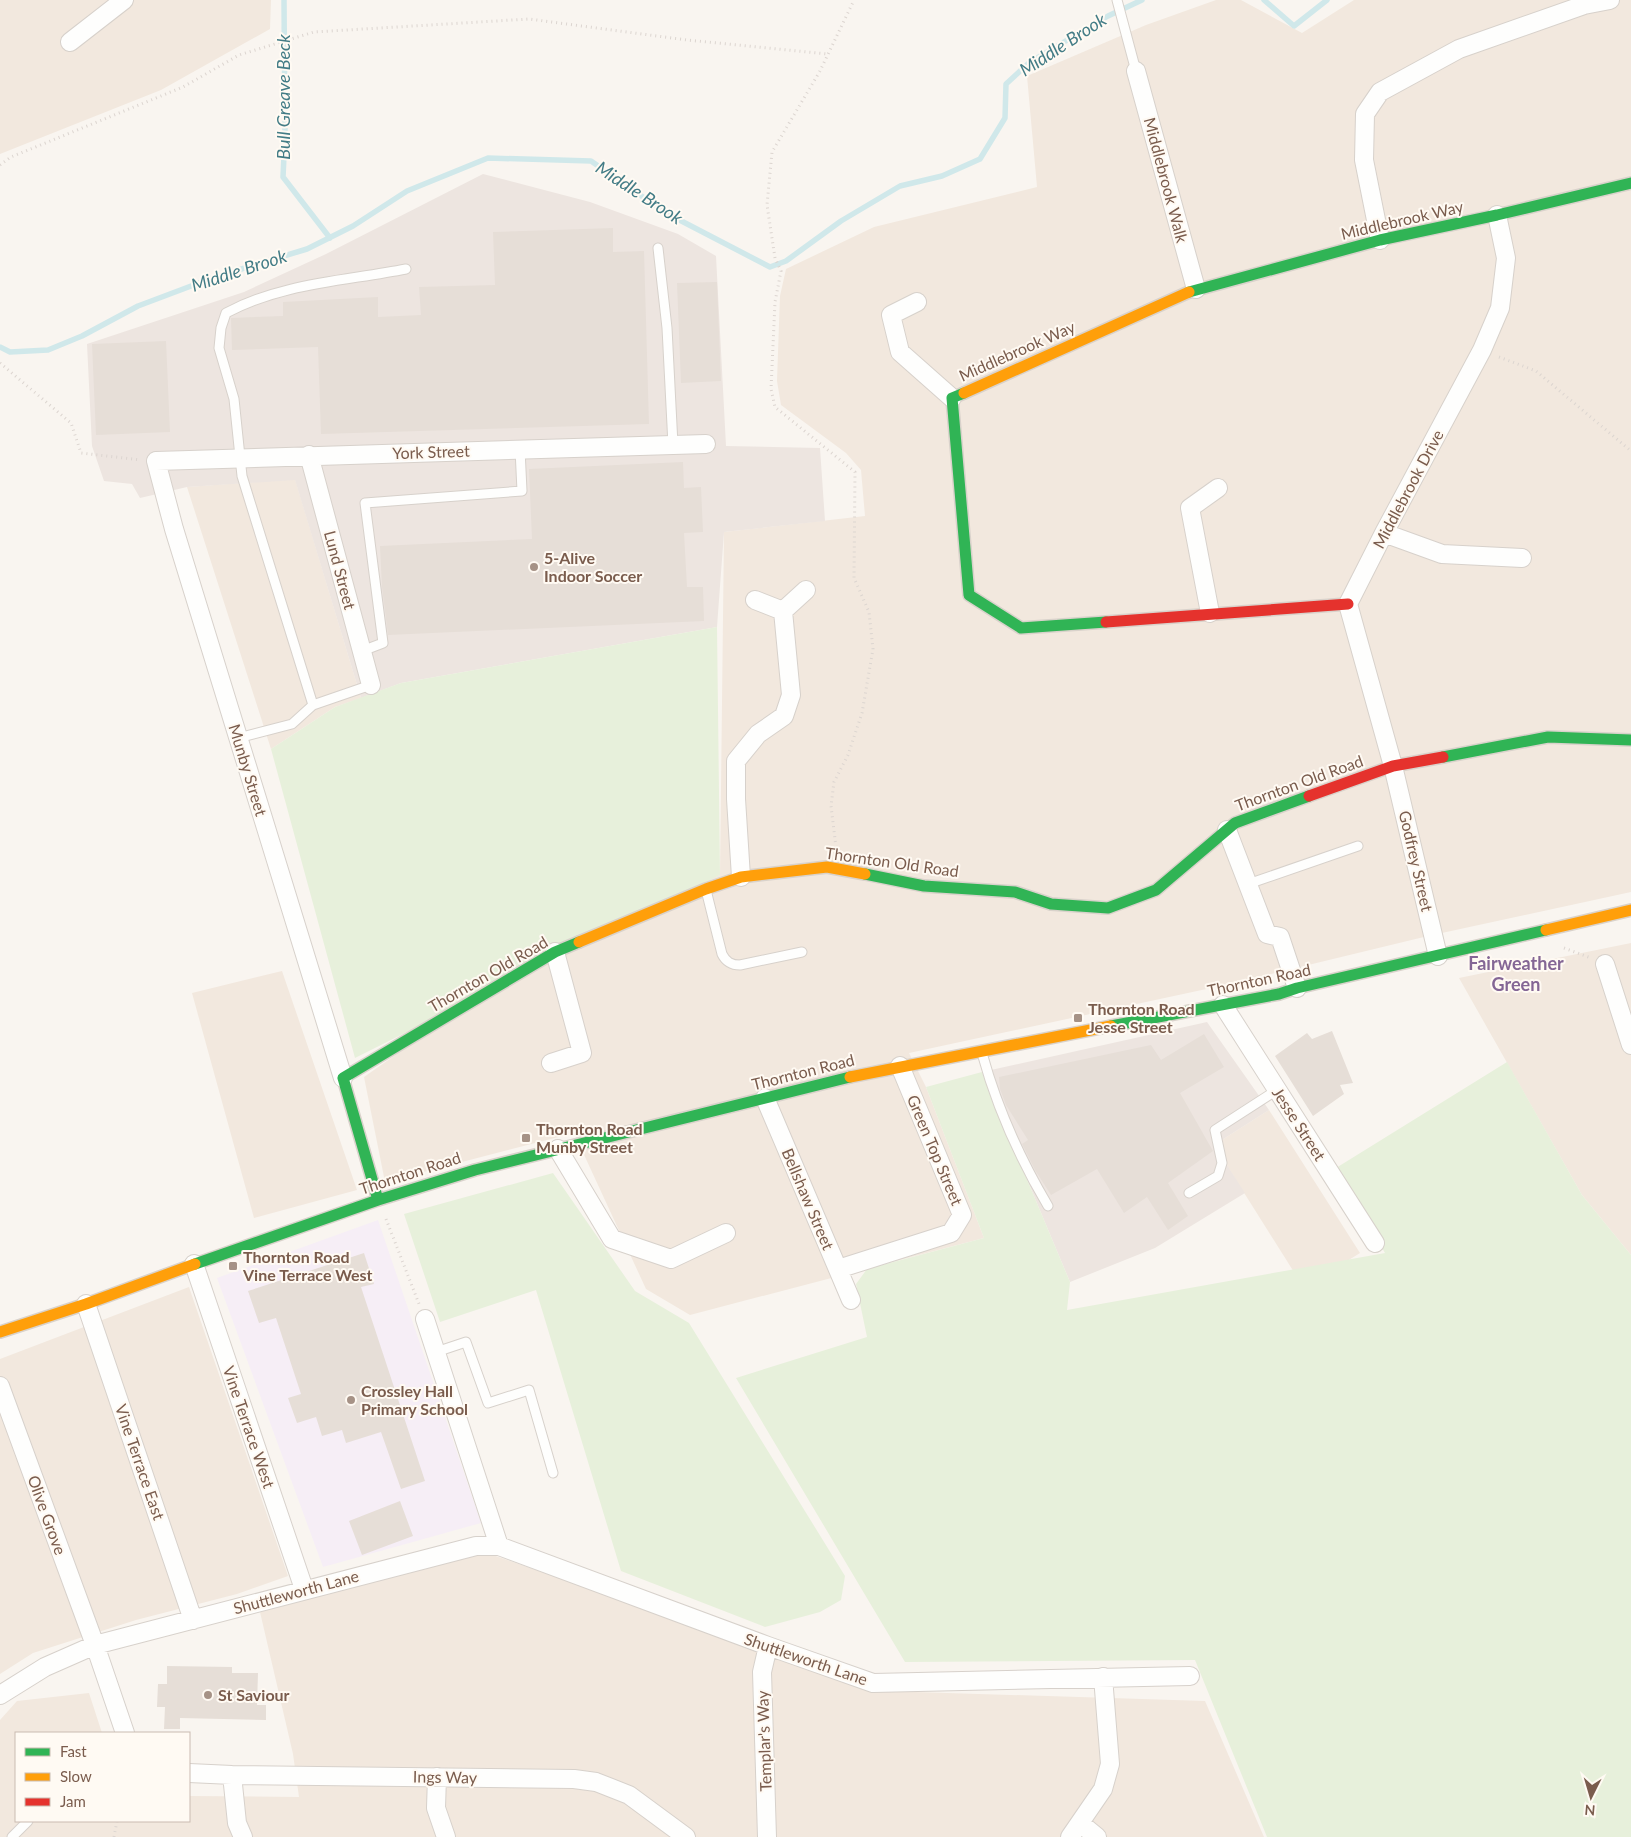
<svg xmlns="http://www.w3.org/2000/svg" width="1631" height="1837" font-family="Lato,sans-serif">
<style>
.residential{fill:#f2e8de}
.industrial{fill:#ede5e0}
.education{fill:#f6eef6}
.green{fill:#e7f0db}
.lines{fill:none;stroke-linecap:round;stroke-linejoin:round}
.stream{stroke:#d0e8ea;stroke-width:5.5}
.building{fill:#e6ded7}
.lane-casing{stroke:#d7d1cb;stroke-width:11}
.street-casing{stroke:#d7d1cb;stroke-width:20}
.fast-casing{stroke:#d9d2cb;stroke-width:14}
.slow-casing{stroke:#d9d2cb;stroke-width:14}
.jam-casing{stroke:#d9d2cb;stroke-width:14}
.path{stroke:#dcd5d0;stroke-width:3;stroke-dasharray:1 4;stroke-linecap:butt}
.lane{stroke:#fefefd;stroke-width:9}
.street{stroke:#fefefd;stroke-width:18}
.fast{stroke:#30b455;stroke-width:11}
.slow{stroke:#ff9f0a;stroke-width:11}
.jam{stroke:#e5322d;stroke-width:11}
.poi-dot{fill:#a69286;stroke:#fffaf3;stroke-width:2}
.labels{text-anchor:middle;stroke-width:4;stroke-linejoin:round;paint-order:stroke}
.street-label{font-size:16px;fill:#7a5c4d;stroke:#fffaf3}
.poi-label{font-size:16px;font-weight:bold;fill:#7a5c4d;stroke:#fffaf3;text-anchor:start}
.water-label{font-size:18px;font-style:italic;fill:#437c86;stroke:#fffaf3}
.neighbourhood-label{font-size:18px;font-weight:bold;fill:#846695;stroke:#fffaf3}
</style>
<rect width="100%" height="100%" fill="#f9f5f0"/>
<path class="residential" d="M0,0H271L270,29L161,90L0,154Z
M1216,0H1241L1302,33L1354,0H1631V892L1428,936L1225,985L909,1053L926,1087L984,1238L690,1315L646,1289L574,1133L385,1182L364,1077L562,938L720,875L724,532L865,516L861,470L846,453L781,405L777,381L780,296L786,269L874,227L1037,187L1027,76L1146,25Z
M295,479L361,698L335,707L271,749L187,487Z
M1631,943V1255L1582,1195L1459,978Z
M282,971L357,1190L254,1218L192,993Z
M1269,1110L1360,1253L1304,1288L1214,1145Z
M189,1287L288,1576L237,1594L136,1620L33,1653L0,1674V1359Z
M484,1552L884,1691L1205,1701L1264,1837H0V1720L17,1701L89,1693L102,1733H16V1821H189V1796L299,1797L293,1754L260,1612Z"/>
<path class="industrial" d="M483,174L590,202L678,234L716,256L726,446L820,448L825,521L724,532L717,627L401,683L361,698L295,480L187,487L140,498L132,484L104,481L92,446L87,344L244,292L326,254Z
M1207,1022L1269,1110L1214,1145L1245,1193L1155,1248L1070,1282L982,1072Z"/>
<path class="education" d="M378,1220L481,1523L323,1567L217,1278Z"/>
<path class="green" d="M717,627L720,875L355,1058L271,749L335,707L401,683Z
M1507,1062L1582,1195L1631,1255V1837H1267L1195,1660L905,1662L736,1378L867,1337L856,1284L867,1269L984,1238L926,1087L982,1072L1070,1282L1067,1310L1385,1253L1336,1168Z
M553,1173L635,1291L689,1323L845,1576L841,1600L820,1612L765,1627L621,1571L536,1290L440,1322L404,1214Z"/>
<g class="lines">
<path class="stream" d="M284,0L285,135L283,177L330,238
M1264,0L1294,26L1327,0
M0,347L10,352L48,350L82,336L138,306L215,277L307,249L353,226L407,191L488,158L591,161L666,213L770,267L786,261L841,221L900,186L942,176L980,159L1005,118L1006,84L1030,62L1108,16L1142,0"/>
</g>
<path class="building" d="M613,228V252L644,251L649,424L321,434L318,347L232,350L231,318L283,316V302L378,297V317L421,315L419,287L495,285L493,232Z
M717,282L721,381L681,383L677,283Z
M166,341L170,432L96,435L92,344Z
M683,462L684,488L701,487L703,532L684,533L687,587H703L704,621L388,635L382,587L380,546L532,539L529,469Z
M1332,1031L1353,1083L1340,1085L1344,1094L1313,1116L1275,1056L1307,1033L1312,1039Z
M1204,1034L1224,1067L1180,1093L1213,1151L1168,1183L1188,1216L1168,1230L1147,1197L1124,1213L1097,1169L1051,1195L1035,1170L1022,1144L1028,1140L1006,1105L1000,1089L999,1077L1151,1045L1161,1060Z
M364,1253L374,1284L361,1287L425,1481L401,1489L381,1432L346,1443L342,1430L322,1436L316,1417L297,1423L288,1398L301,1394L276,1318L259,1323L248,1291Z
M400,1501L413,1536L362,1555L349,1521Z
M167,1666L232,1667V1673H258L257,1705H266V1720L180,1718V1729H164L165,1707H157L158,1684H167Z"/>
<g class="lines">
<defs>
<path id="lane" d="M1117,0L1136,71
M658,248L667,328L673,445
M362,651L383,643L365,503L522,491L520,449
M313,705L242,476L234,399L219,348L221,328L226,313C282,283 345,281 406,269
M238,738L292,724L313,705L371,685
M1248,884L1358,846
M706,890L722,954C726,962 731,965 740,965L802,952
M982,1053C997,1108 1019,1157 1048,1206
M1189,1193L1218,1176L1222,1163L1215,1130L1277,1090
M436,1352L466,1342L488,1403L529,1390L553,1473
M12,1837L28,1821"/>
<path id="street" d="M70,42L124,0
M1136,71L1196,289
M1380,240L1364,160L1365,114L1380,92L1459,49L1584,5L1610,0
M917,302L891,315L900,352L952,398
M309,455L371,685
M1384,533L1442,554L1522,558
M783,611L806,590
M1210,613L1190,508L1218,488
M1227,830L1267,934L1280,937L1297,988
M741,877L736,799V761L758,734L784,716L791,695L783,611L755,600
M1438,956L1393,766L1348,604L1384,533L1482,350L1500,308L1506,258L1497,215
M1605,964L1631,1045
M1223,1005L1375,1243
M551,1063L582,1053L555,952
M343,1078L174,529L156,461L706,444
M765,1098L851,1300
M558,1149L612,1239L671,1259L726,1233
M194,1264L304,1589
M838,1269L951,1233L962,1215L900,1066
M86,1304L193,1620
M425,1319L499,1546L768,1646L873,1683L1190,1676
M0,1386L95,1645L125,1733
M0,1695L45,1667L95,1645L476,1546H499
M189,1773L232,1775L574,1779L596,1782L629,1795L686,1837
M232,1775L237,1823L243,1837
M437,1777L436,1808L446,1837
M1080,1823L1097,1837
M767,1837L762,1672L768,1646
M1070,1837L1103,1789L1110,1764L1103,1677"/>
<path id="fast" d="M1189,292L1380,240L1497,215L1631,183
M964,393L952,398L969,595L1021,628L1106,622
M1443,757L1548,737L1631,740
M865,874L924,886L1015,892L1051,904L1108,908L1156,890L1235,823L1309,796
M1111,1026L1279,994L1297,988L1546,930
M378,1200L343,1078L555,952L579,942
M195,1264L378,1200L475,1170L850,1077"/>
<path id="slow" d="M964,393L1189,292
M1546,930L1631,910
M579,942L706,889L741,877L827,867L865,874
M850,1077L1111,1026
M0,1332L86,1304L195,1264"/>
<path id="jam" d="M1106,622L1348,604
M1309,796L1393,766L1443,757"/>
</defs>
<use href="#lane" class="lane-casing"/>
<use href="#street" class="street-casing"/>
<use href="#fast" class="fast-casing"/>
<use href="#slow" class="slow-casing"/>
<use href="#jam" class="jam-casing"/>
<path class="path" d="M0,165L11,157L183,87L239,55L314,32L529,19L687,40L828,54
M1499,357L1536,371L1631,451
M0,363L71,423L81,453L141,460
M836,847L831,806L834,782L848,755L862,713L873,649L869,612L854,578L855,472L775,407L771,389L775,302L781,271L775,258L767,205L772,152L820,71L854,0
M1564,948L1591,958
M386,1219L419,1304
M114,1837L117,1821"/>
<use href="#lane" class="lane"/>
<use href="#street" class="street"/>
<use href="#fast" class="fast"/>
<use href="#slow" class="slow"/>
<use href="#jam" class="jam"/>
</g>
<g class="poi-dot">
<circle cx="534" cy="567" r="5"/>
<rect x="1073" y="1013" width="10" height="10" rx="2.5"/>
<rect x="521" y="1133" width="10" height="10" rx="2.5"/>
<rect x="228" y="1261" width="10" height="10" rx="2.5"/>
<circle cx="351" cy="1400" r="5"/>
<circle cx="208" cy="1695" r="5"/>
</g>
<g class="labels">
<g class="street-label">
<text transform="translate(1166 180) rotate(75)" y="6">Middlebrook Walk</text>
<text transform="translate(1402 220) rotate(-13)" y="6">Middlebrook Way</text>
<text transform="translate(1017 351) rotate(-24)" y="6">Middlebrook Way</text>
<text transform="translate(431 452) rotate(-2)" y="6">York Street</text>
<text transform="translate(1408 489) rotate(-62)" y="6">Middlebrook Drive</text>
<text transform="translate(340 570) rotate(75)" y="6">Lund Street</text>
<text transform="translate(248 770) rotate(73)" y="6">Munby Street</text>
<text transform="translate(1299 783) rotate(-20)" y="6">Thornton Old Road</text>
<text transform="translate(1416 861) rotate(77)" y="6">Godfrey Street</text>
<text transform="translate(892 862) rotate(8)" y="6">Thornton Old Road</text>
<text transform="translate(488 974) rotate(-30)" y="6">Thornton Old Road</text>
<text transform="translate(1259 980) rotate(-12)" y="6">Thornton Road</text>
<text transform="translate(803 1072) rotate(-14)" y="6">Thornton Road</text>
<text transform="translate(1299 1124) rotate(57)" y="6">Jesse Street</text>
<text transform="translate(935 1150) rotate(67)" y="6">Green Top Street</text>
<text transform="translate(410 1173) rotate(-18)" y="6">Thornton Road</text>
<text transform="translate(808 1199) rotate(67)" y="6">Bellshaw Street</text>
<text transform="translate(249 1427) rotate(71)" y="6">Vine Terrace West</text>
<text transform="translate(140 1462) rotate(71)" y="6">Vine Terrace East</text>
<text transform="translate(47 1515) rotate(70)" y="6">Olive Grove</text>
<text transform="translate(296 1592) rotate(-15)" y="6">Shuttleworth Lane</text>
<text transform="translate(806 1659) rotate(19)" y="6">Shuttleworth Lane</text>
<text transform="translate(764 1741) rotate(-92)" y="6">Templar's Way</text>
<text transform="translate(445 1777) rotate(1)" y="6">Ings Way</text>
</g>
<g class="poi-label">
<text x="544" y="564">5-Alive<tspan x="544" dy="18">Indoor Soccer</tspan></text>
<text x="1088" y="1015">Thornton Road<tspan x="1088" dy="18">Jesse Street</tspan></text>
<text x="536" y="1135">Thornton Road<tspan x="536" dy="18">Munby Street</tspan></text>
<text x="243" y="1263">Thornton Road<tspan x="243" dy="18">Vine Terrace West</tspan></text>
<text x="361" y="1397">Crossley Hall<tspan x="361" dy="18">Primary School</tspan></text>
<text x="218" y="1701">St Saviour</text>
</g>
<g class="water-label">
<text transform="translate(1063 45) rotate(-33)" y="6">Middle Brook</text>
<text transform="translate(284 97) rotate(-90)" y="6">Bull Greave Beck</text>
<text transform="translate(639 193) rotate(33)" y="6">Middle Brook</text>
<text transform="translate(239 271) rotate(-18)" y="6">Middle Brook</text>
</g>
<g class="neighbourhood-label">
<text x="1516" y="970">Fairweather<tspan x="1516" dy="21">Green</tspan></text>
</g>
</g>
<rect x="15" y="1732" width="175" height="90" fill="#fffaf3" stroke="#cabbb1"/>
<rect x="25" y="1748" width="25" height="8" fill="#30b455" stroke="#cabbb1"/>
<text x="60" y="1757" font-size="15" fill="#7a5c4d">Fast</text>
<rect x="25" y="1773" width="25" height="8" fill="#ff9f0a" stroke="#cabbb1"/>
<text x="60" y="1782" font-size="15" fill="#7a5c4d">Slow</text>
<rect x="25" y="1798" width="25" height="8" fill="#e5322d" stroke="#cabbb1"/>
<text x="60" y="1807" font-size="15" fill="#7a5c4d">Jam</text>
<g transform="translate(1591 1797) rotate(185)" stroke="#fffaf3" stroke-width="4" paint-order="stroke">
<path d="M0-4L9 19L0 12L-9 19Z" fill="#7a5c4d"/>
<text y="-8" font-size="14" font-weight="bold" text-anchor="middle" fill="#7a5c4d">N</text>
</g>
</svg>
